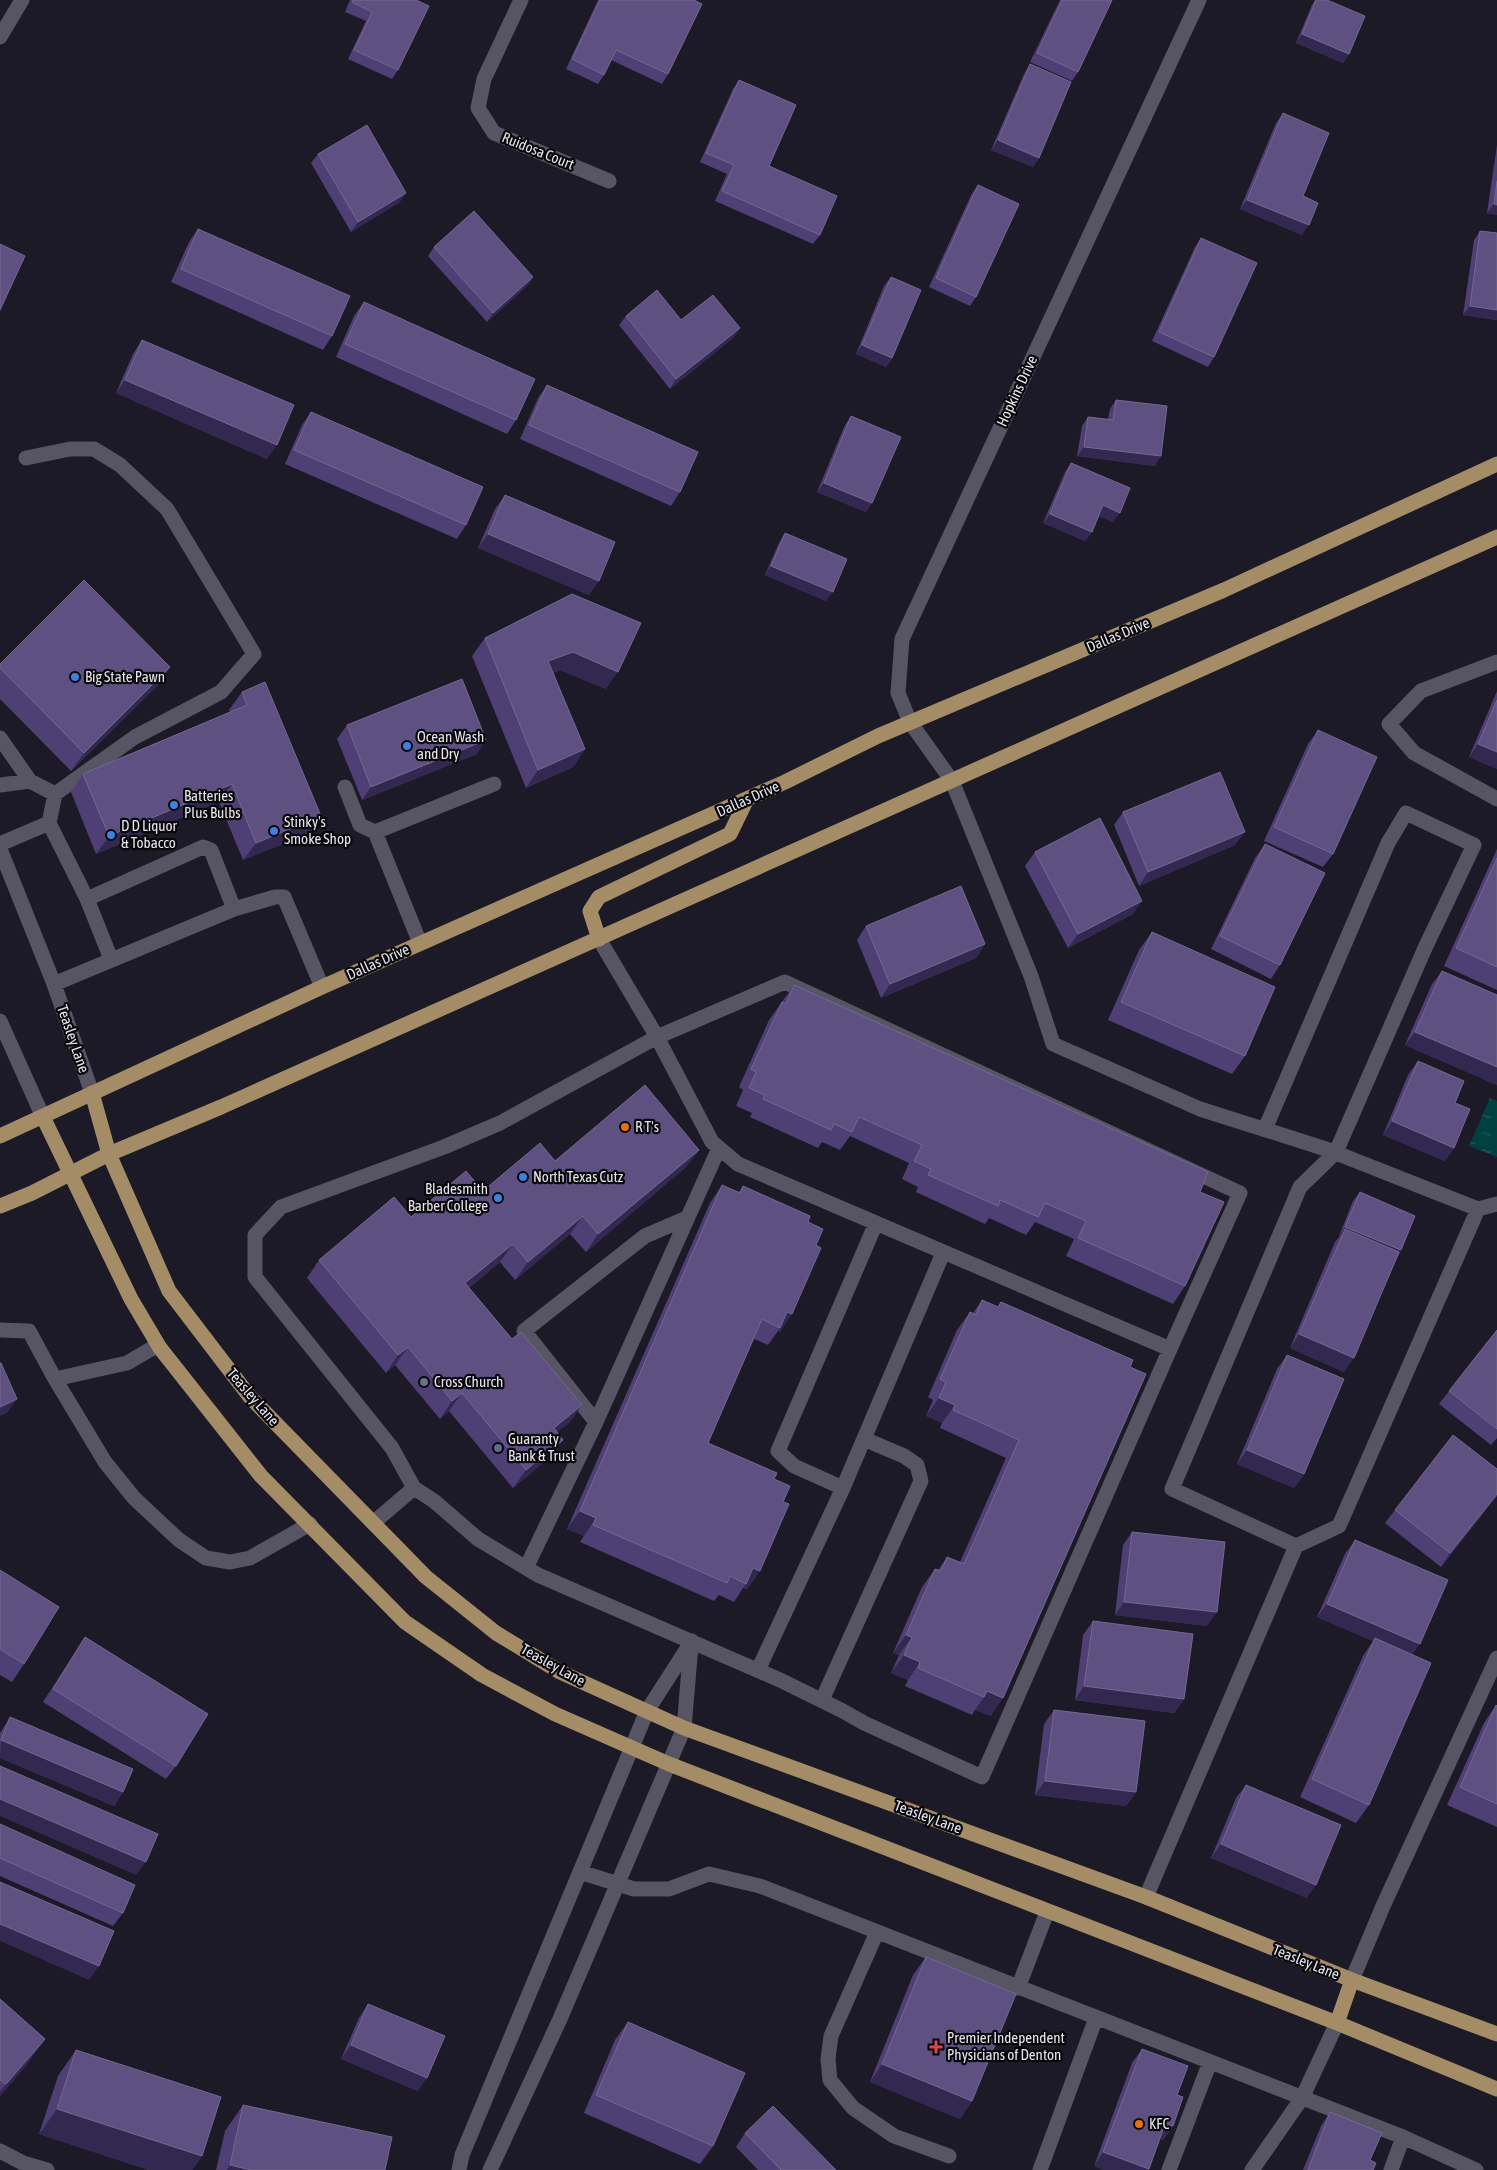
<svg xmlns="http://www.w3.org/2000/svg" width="1497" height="2170" font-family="'Asap Condensed',sans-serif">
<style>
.water{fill:url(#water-ripples)}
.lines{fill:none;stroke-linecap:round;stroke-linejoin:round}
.minor{stroke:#575463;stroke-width:15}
.major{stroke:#a48c66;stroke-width:15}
.wall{fill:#4e3f75}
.shaded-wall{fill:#332850}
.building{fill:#5f5082;stroke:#746893}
.shop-dot{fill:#3f7fe0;stroke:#07060a;stroke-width:2}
.food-dot{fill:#e8710a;stroke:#07060a;stroke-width:2}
.worship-dot{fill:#6b7280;stroke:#07060a;stroke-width:2}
.service-dot{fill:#5c6f8a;stroke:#07060a;stroke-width:2}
.health-dot{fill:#e0444e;stroke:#07060a;stroke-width:2}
.labels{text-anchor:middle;stroke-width:4.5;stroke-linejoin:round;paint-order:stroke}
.street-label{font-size:15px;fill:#e6e5ed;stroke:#07060a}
.poi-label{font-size:15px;fill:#e6e5ed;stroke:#07060a;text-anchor:start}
</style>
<defs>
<pattern id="water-ripples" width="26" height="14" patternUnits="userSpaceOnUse" patternTransform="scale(1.25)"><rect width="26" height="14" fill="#004040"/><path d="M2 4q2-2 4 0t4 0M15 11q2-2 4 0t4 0" fill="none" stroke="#255b5c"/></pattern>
</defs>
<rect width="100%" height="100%" fill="#1c1a26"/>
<path class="water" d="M1490,1098L1497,1101V1157L1469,1146Z"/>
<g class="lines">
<path class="minor" d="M521,0L484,79L478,108L494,133L609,181
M0,37L22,0
M26,458L70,449H94L120,465L167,509L254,654L221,692L135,737L55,794L49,823
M1497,662L1421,691L1389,724L1414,753L1497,799
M0,738L30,781
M0,785L30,781L55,794
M345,787L360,825L375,832
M0,844L49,823L87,899L203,847L211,850L234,909L275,897H284L322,987
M0,849L54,984L92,1093
M87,899L111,959
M420,943L375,832L494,784
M785,982L1240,1193L1170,1349L738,1164L712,1142L657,1037Z
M54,984L234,909
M0,1021L43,1117
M1265,1129L1388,843L1406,813L1474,845L1425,948L1336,1152L1300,1187L1172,1489L1296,1546
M1478,1209L1497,1204
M876,1223L778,1451L794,1466L843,1488L943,1253
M0,1330L29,1331L55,1379L127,1363L158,1345
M55,1379L105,1462L134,1498L179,1540L206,1558L230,1562L250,1558L310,1524
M596,1422L524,1331L645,1236L687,1218
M414,1488L392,1448L255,1277V1235L281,1207L444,1147L500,1123L657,1037L599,939
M373,1523L414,1488L434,1501L478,1539L538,1575L780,1680L841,1710L864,1723L982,1777L1170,1349
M526,1568L596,1422L719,1148
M758,1670L843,1488
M822,1700L921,1481L917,1465L904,1456L864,1439
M580,1872L634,1889H669L709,1874L760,1886L1403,2137L1476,2170
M1146,1897L1296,1546L1339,1526L1478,1209L1326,1149L1200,1109L1053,1044L1031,976L952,781L910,722L898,693L902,639L1199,0
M877,1932L831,2036L828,2059L830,2080L853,2108L894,2136L949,2156
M1352,1980L1383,1906L1497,1658
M1018,1988L1047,1912
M0,2151L23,2163L47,2170
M459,2170L462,2155L647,1711L692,1641
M490,2170L560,2019L684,1728L691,1645
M1040,2170L1096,2018
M1169,2170L1210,2062
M1252,2170L1302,2098L1337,2023
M1391,2170L1403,2137"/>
<path class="major" d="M599,939L590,911L599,897L730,834L747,799
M92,1093L109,1154L169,1291L250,1397L426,1577L496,1633L560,1672L684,1728L1146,1897L1352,1980L1497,2034
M43,1117L131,1299L160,1348L261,1476L405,1622L482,1675L555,1714L669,1764L1337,2023L1497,2089
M0,1136L322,987L785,782L878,736L1224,590L1497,464
M0,1206L32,1193L109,1154L221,1107L1497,537
M1337,2023L1352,1980"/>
</g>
<path class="wall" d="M350,0H416L398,70L392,79L348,59L366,21L345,12Z
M598,0H694L668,74L662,84L611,60L604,75L598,84L566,69Z
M1060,0H1112L1078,72L1072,81L1030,62Z
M1315,0H1327L1349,54L1343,63L1296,43L1312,5Z
M1030,64L1039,158L1033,167L991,150L1024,74Z
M739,80L769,166L820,235L813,244L715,201L727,174L700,162L733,89Z
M1283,113L1303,196L1302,235L1240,209L1276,123Z
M1497,145V215L1487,213Z
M318,154L400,202L351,232L311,163Z
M978,185L976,297L970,306L929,287L971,195Z
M198,229L332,336L323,350L171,282L189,242Z
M1480,231L1497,233V320L1463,315L1474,240Z
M1201,238L1214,357L1208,367L1152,341L1195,247Z
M434,247L533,277L527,286L487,322L428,256Z
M891,277L892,358L886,367L856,354L884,286Z
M364,302L516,420L507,434L336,357L354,316Z
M626,316L681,320L740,328L734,337L670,389L619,325Z
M142,340L267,459L116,393L133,354Z
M547,385L680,492L671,506L520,439L538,398Z
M1116,400L1155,466L1077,456L1082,426L1088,417L1108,419L1110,409Z
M311,412L466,525L457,539L285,464L302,425Z
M851,416L866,512L817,492L845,425Z
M1071,463L1113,522L1099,516L1092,532L1085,541L1043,523L1065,472Z
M505,495L589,595L478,548L495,509Z
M785,533L826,601L765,575L779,543Z
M572,594L606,689L560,670L553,673L585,749L573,767L526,788L472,656L485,638Z
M0,664L170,667L158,685L71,771L0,699Z
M1497,691V769L1469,757Z
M242,692L321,816L308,834L243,860L219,802L96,854L71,792L83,774L230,712L229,710Z
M347,725L477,754L362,800L337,739Z
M1318,730L1333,854L1323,867L1264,841L1308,744Z
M1123,812L1235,845L1139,886L1114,825Z
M1265,844L1280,965L1271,979L1211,949L1255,858Z
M1497,849V990L1444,966Z
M1035,852L1133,914L1068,948L1025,866Z
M866,926L985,944L976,958L881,998L857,940Z
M1152,932L1245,1056L1232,1074L1108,1020L1139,950Z
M1442,971L1497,995V1085L1405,1045L1432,984Z
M794,985L1200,1192L1185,1286L1173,1304L1066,1256L1074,1239L1035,1222L1026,1235L989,1218L985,1224L916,1192L918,1187L902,1179L909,1163L850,1136L840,1150L822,1142L818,1148L750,1117L752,1113L736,1106L743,1090L739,1087L769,1020Z
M1418,1061L1455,1103L1454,1148L1445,1161L1383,1135L1408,1075Z
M699,1150L686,1167L586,1252L570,1234L515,1280L500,1262L469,1288L512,1339L582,1405L569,1423L557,1432L550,1457L513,1488L449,1411L440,1419L395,1365L386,1373L307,1278L319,1260L411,1217L483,1191L555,1161Z
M722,1185L739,1192L743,1186L808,1222L780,1332L778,1331L768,1345L754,1339L708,1443L774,1479L783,1502L760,1571L747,1589L743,1588L734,1602L719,1595L714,1601L580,1542L584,1536L567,1529L710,1203Z
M1360,1192L1401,1250L1344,1372L1290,1348L1335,1242L1340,1236H1339L1353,1201Z
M982,1300L997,1307L1001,1302L1133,1360L991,1716L975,1710L972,1715L905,1686L908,1680L891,1673L899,1655L893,1653L922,1587L935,1569L938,1570L947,1557L960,1562L1006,1458L940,1428L942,1423L926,1416L933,1400L928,1397L957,1330L970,1312L973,1313Z
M1497,1330V1438L1491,1445L1439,1404L1449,1391Z
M1287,1355L1304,1474L1294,1488L1237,1464L1277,1369Z
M1497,1469V1496L1441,1567L1385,1523L1395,1510Z
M1132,1532L1207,1626L1115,1615L1123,1545Z
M1355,1540L1412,1655L1369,1805L1356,1823L1300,1797L1363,1656L1373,1641L1317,1617L1345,1554Z
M0,1570L24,1664L12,1682L0,1675Z
M1093,1621L1184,1699L1174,1713L1075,1700L1083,1635Z
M85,1637L176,1766L166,1779L43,1702L76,1651Z
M1496,1705L1497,1706V1827L1447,1805L1484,1723Z
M1054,1710L1136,1792L1126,1806L1035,1795L1044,1724Z
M10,1717L123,1792L114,1806L0,1758V1733Z
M1246,1785L1307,1898L1211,1858L1236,1798Z
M0,1824L123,1913L113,1926L0,1876Z
M926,1957L972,2101L960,2119L870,2082L913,1975Z
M0,1999L45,2039L27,2064L0,2096Z
M368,2004L418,2091L341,2059L359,2018Z
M628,2022L713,2146L700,2164L584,2113L615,2040Z
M1142,2049L1177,2095L1173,2126L1163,2140L1160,2139L1148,2170H1104L1094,2166L1132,2063Z
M76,2050L202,2156L192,2170H149L39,2134L58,2076Z
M243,2105L385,2170H216L225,2131Z
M1330,2112L1370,2160L1373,2170H1303L1321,2126Z
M745,2133L836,2170H758L736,2147Z"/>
<path class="shaded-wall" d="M1302,34L1349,54L1343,63L1296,43Z
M998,140L1039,158L1033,167L991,150Z
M406,193L400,202L351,232L358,222Z
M1247,200L1309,225L1302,235L1240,209Z
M1494,204L1497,205V215L1487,213Z
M533,277L527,286L487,322L493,313Z
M1470,306L1497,310V320L1463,315Z
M740,328L734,337L670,389L676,379Z
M862,345L892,358L886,367L856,354Z
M125,380L277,445L267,459L116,393Z
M1084,447L1161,456L1155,466L1077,456Z
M824,483L872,503L866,512L817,492Z
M1103,505L1120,513L1113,522L1096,515Z
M1050,514L1092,532L1085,541L1043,523Z
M488,534L599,581L589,595L478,548Z
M771,566L833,592L826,601L765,575Z
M573,652L618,672L606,689L560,670L536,679L548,661Z
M170,667L158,685L71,771L84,753Z
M486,740L477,754L362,800L371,787Z
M1478,744L1497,752V769L1469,757Z
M585,749L573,767L526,788L538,770Z
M232,784L219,802L96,854L109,836Z
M321,816L308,834L243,860L256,843Z
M1245,832L1235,845L1139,886L1148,872Z
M1142,901L1133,914L1068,948L1078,934Z
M985,944L976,958L881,998L890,984Z
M1415,1032L1497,1067V1085L1405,1045Z
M1392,1121L1454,1148L1445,1161L1383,1135Z
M699,1150L686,1167L586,1252L598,1234Z
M583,1216L570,1234L515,1280L528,1262Z
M1345,1227L1401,1250L1394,1260L1345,1229L1340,1236H1339Z
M513,1244L500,1262L453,1301L465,1283Z
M787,1312L792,1314L780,1332L778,1331L780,1328Z
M1299,1334L1354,1358L1344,1372L1290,1348Z
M408,1347L395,1365L386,1373L398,1355Z
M462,1393L449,1411L440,1419L452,1401Z
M939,1398L955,1405L942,1423L926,1416Z
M17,1399L7,1413L0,1416V1407Z
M582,1405L569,1423L541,1446L554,1428Z
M563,1440L550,1457L513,1488L526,1470Z
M1247,1450L1304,1474L1294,1488L1237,1464Z
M1497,1494V1496L1441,1567L1450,1553Z
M580,1511L596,1518L584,1536L567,1529Z
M753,1568L760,1571L747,1589L743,1588L746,1584Z
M1124,1602L1217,1612L1207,1626L1115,1615Z
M1327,1604L1420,1644L1411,1657L1375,1638L1373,1641L1317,1617Z
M906,1635L912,1637L899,1655L893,1653Z
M904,1655L920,1662L908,1680L891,1673Z
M1084,1686L1184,1699L1174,1713L1075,1700Z
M987,1691L1003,1698L991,1716L975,1710L984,1697Z
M1,1740L123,1792L114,1806L0,1758Z
M1045,1781L1136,1792L1126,1806L1035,1795Z
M0,1799L146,1862L136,1875L0,1816Z
M1221,1844L1316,1885L1307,1898L1211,1858Z
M0,1924L99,1966L89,1980L0,1941Z
M45,2039L27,2064L0,2096V2092L6,2084Z
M351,2045L427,2078L418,2091L341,2059Z
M882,2064L972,2101L960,2119L870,2082Z
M57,2109L202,2156L192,2170H149L39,2134Z
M1165,2124L1173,2126L1163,2140L1156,2137Z
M1103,2152L1149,2169L1148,2170H1104L1094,2166Z
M230,2165L251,2170H227Z"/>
<path class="building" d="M353,0H416L429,6L398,70L354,50L372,12L352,2Z
M600,0H694L702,4L668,74L616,50L604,75L572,59Z
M1062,0H1112L1078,72L1037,53Z
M1316,0H1327L1365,16L1349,54L1302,34Z
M1030,64L1071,82L1039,158L998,140Z
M739,80L796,105L769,166L837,196L820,235L722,191L734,165L706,153Z
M1283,113L1329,133L1303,196L1318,203L1309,225L1247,200Z
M367,125L406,193L358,222L318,154Z
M1497,181V205L1494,204Z
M978,185L1019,204L976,297L936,278Z
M474,211L533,277L493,313L434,247Z
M198,229L350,296L332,336L181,269Z
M1480,231L1497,233V310L1470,306Z
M1201,238L1257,263L1214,357L1159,332Z
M0,244L25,256L0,310Z
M891,277L921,290L892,358L862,345Z
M657,290L681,320L713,295L740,328L676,379L626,316Z
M364,302L535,379L516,420L345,344Z
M142,340L294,405L277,445L125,380Z
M547,385L698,452L680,492L529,425Z
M1116,400L1167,406L1161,456L1084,447L1088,417L1113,420Z
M311,412L483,487L466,525L294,450Z
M851,416L901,437L872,503L824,483Z
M1071,463L1130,488L1120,513L1103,505L1092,532L1050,514Z
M505,495L615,542L599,581L488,534Z
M785,533L847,559L833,592L771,566Z
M84,580L170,667L84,753L0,668V664Z
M572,594L641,623L618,672L573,652L548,661L585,749L538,770L485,638Z
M462,679L486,740L371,787L347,725Z
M265,682L321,816L256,843L232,784L109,836L83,774L247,705L242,692Z
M1497,700V752L1478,744Z
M1318,730L1377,757L1333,854L1274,827Z
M1220,772L1245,832L1148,872L1123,812Z
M1100,818L1142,901L1078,934L1035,852Z
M1265,844L1325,873L1280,965L1220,936Z
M1497,858V967L1456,948Z
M961,886L985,944L890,984L866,926Z
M1152,932L1275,987L1245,1056L1121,1002Z
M1442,971L1497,995V1067L1415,1032Z
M794,985L1208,1172L1200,1192L1224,1202L1185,1286L1078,1238L1086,1221L1045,1203L1038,1217L1000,1200L998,1206L928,1175L931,1169L914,1161L922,1145L859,1117L852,1132L834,1124L831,1130L763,1099L765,1095L749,1088L756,1072L751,1069L782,1002L786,1004Z
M1418,1061L1464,1081L1455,1103L1470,1109L1454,1148L1392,1121Z
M645,1085L699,1150L598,1234L583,1216L528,1262L513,1244L465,1283L512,1339L521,1332L582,1405L554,1428L563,1440L526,1470L462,1393L452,1401L408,1347L398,1355L319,1260L394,1197L411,1217L466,1171L483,1191L540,1143L555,1161Z
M722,1185L740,1193L743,1186L810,1216L808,1222L823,1229L816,1245L821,1248L792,1314L787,1312L780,1328L762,1319L708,1443L777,1473L774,1479L790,1486L783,1502L789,1504L760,1571L753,1568L746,1584L730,1576L727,1583L593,1525L596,1518L580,1511Z
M1360,1192L1415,1216L1401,1250L1345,1227Z
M1345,1229L1399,1252L1354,1358L1299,1334Z
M982,1300L998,1307L1001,1302L1133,1360L1130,1367L1146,1374L1003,1698L987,1691L984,1697L918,1668L920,1662L904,1655L912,1637L906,1635L935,1569L941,1571L947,1557L964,1564L1019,1440L953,1410L955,1405L939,1398L946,1382L940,1379L970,1312L976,1315Z
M1497,1330V1429L1449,1391Z
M1287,1355L1344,1379L1304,1474L1247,1450Z
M0,1363H1L17,1399L0,1407Z
M1453,1435L1497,1469V1494L1450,1553L1395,1510Z
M1132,1532L1225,1542L1217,1612L1124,1602Z
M1355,1540L1448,1580L1420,1644L1327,1604Z
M0,1570L59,1607L24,1664L0,1649Z
M1093,1621L1193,1634L1184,1699L1084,1686Z
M85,1637L208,1714L176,1766L53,1689Z
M1375,1638L1431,1663L1369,1805L1312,1779Z
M1496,1705L1497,1706V1804L1460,1787Z
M1054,1710L1145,1721L1136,1792L1045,1781Z
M10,1717L133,1769L123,1792L1,1740Z
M0,1766L158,1834L146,1862L0,1799Z
M1246,1785L1341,1825L1316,1885L1221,1844Z
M0,1824L135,1885L123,1913L0,1858Z
M0,1882L114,1931L99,1966L0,1924Z
M926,1957L1016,1994L972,2101L882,2064Z
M0,1999L45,2039L6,2084L0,2080Z
M368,2004L445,2036L427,2078L351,2045Z
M628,2022L745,2073L713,2146L596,2095Z
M1142,2049L1188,2066L1177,2095L1183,2097L1173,2126L1165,2124L1149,2169L1103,2152Z
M76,2050L221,2097L202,2156L57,2109Z
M243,2105L392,2137L385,2170H251L230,2165Z
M773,2106L836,2170H781L745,2133Z
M1330,2112L1382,2133L1370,2160L1376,2163L1373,2170H1308Z"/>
<g class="shop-dot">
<circle cx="75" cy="677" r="5"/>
<circle cx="407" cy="746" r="5"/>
<circle cx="174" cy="805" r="5"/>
<circle cx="274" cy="831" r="5"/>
<circle cx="111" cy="835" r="5"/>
<circle cx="523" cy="1177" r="5"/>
<circle cx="498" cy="1198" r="5"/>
</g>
<g class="food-dot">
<circle cx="625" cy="1127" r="5"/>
<circle cx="1139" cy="2124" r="5"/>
</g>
<circle class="worship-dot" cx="424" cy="1382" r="5"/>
<circle class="service-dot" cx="498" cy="1448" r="5"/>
<path class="health-dot" d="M933.5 2039.5h5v5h5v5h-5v5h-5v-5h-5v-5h5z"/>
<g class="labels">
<g class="street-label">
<text transform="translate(538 151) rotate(22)" y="5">Ruidosa Court</text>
<text transform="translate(1017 391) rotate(-65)" y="5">Hopkins Drive</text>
<text transform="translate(1118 635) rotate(-23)" y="5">Dallas Drive</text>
<text transform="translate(748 799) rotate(-24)" y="5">Dallas Drive</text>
<text transform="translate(378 962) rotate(-24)" y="5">Dallas Drive</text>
<text transform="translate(73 1039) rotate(71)" y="5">Teasley Lane</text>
<text transform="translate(253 1397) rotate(49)" y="5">Teasley Lane</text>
<text transform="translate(553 1665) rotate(29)" y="5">Teasley Lane</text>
<text transform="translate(928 1817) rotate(20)" y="5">Teasley Lane</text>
<text transform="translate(1306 1962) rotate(22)" y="5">Teasley Lane</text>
</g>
<g class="poi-label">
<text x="85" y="682">Big State Pawn</text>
<text x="417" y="742">Ocean Wash<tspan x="417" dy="17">and Dry</tspan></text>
<text x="184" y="801">Batteries<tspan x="184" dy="17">Plus Bulbs</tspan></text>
<text x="284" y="827">Stinky's<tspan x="284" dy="17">Smoke Shop</tspan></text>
<text x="121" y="831">D D Liquor<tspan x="121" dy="17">&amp; Tobacco</tspan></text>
<text x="635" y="1132">R T's</text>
<text x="533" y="1182">North Texas Cutz</text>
<text x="488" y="1194" text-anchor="end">Bladesmith<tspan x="488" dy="17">Barber College</tspan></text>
<text x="434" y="1387">Cross Church</text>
<text x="508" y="1444">Guaranty<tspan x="508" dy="17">Bank &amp; Trust</tspan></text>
<text x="947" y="2043">Premier Independent<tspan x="947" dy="17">Physicians of Denton</tspan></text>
<text x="1149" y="2129">KFC</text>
</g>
</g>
</svg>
